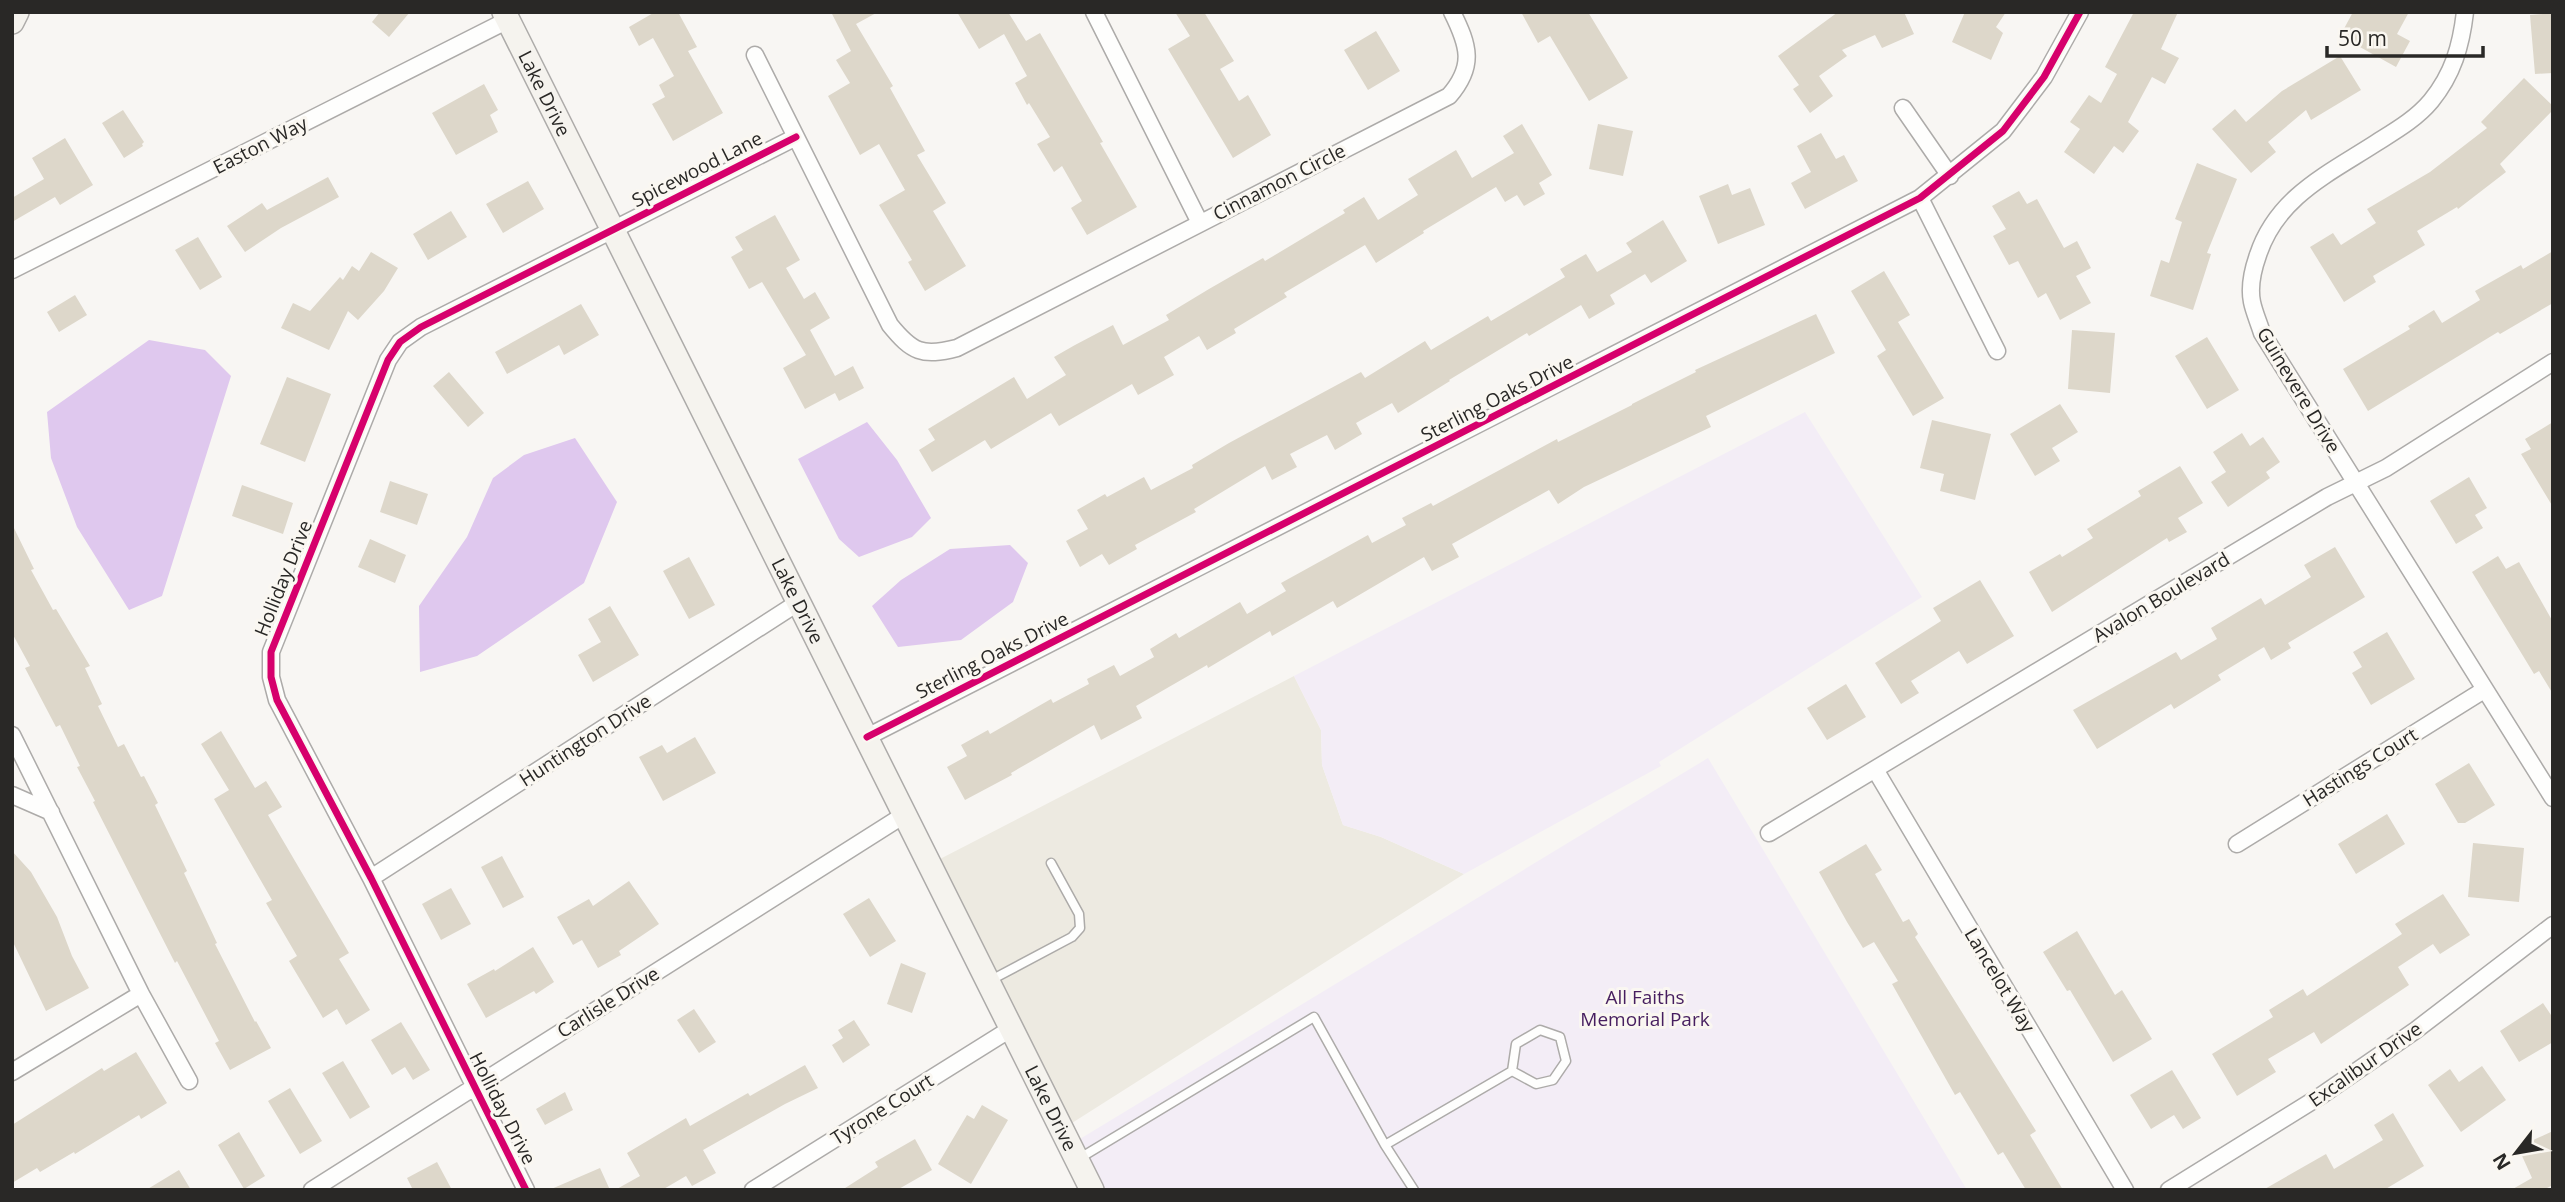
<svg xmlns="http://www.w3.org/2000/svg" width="2565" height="1202" font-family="'Open Sans',sans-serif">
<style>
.built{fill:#edeae1}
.green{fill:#f3edf6}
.water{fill:#dfc8ee}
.building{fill:#ddd7ca}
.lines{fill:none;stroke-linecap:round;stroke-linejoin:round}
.lane-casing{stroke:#adaba9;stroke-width:11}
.street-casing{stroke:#adaba9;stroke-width:19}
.secondary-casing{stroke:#adaba9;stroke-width:26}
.lane{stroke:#fefefd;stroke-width:8}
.street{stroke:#fefefd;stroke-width:16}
.secondary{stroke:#f5f3ee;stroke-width:23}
.cycleway-casing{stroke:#faf7f1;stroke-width:11}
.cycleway{stroke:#d6006c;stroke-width:7}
.labels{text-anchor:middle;stroke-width:6;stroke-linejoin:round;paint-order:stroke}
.street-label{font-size:19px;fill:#292826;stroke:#faf7f1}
.park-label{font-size:19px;fill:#461e5f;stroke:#faf7f1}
</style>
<rect width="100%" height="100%" fill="#f8f6f3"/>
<path class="built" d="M1294,676L1321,730L1322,765L1343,825L1381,837L1464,874L1072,1123L940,859Z"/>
<path class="green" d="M1805,412L1922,597L1659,762L1661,766L1464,874L1381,837L1343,825L1322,765L1321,730L1294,676Z
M1708,758L1967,1190H1092L1070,1145Z"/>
<path class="water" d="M149,340L205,350L231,376L162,596L129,610L77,527L51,458L47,412Z
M867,422L897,460L931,518L912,537L859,557L839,539L798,459Z
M575,438L617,502L584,583L477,656L420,672L419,606L467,537L493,478L524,455Z
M1010,545L1028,563L1013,602L961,640L898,647L872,606L901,580L950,549Z"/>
<path class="building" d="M380,12H410L389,37L372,22Z
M655,12H678L697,47L688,51L723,113L673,141L652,104L665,97L659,85L674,76L653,38L639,46L629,27Z
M831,12H878L856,24L893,86L890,88L925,151L917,155L946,203L933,211L966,266L925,291L908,262L912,260L879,205L905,190L879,144L860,155L828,96L850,83L836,60L851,51Z
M957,12H1008L1026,41L1040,33L1103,142L1100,143L1137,207L1087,235L1071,208L1082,201L1062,166L1054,172L1037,144L1050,137L1029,103L1027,105L1015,83L1027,76L1004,34L979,49Z
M1175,12H1204L1234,61L1220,69L1239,101L1248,95L1271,135L1233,158L1168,49L1190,36Z
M1521,12H1588L1628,78L1589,101L1550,36L1538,43Z
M1838,12H1904L1914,34L1882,48L1875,35L1842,50L1847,56L1819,76L1833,96L1810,113L1793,89L1799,85L1778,56Z
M1965,12H2006L1996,27L2003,33L1991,60L1952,42Z
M2134,12H2178L2161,49L2179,58L2165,84L2152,77L2128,122L2139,131L2123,153L2114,146L2094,174L2064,152L2080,129L2070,122L2089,95L2101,103L2117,74L2105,67Z
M2353,12H2409L2397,34L2410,41L2396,67L2340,36Z
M2553,13V73L2535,74L2530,15Z
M1376,31L1400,71L1368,90L1344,50Z
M2340,56L2361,90L2311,120L2306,110L2268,142L2276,152L2251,173L2212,129L2235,109L2246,122L2282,91Z
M2524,78L2553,106V110L2500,164L2506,172L2458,209L2457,207L2417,231L2425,245L2373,276L2376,282L2344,302L2310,247L2333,233L2341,245L2376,223L2367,209L2430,172L2487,128L2481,122Z
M484,84L498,110L490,115L498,132L456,155L432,113Z
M123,110L144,142L142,144L143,146L124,158L102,123Z
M1522,124L1552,175L1539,183L1545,194L1524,206L1517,195L1505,202L1496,187L1423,231L1424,233L1376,263L1365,245L1284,293L1287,297L1234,329L1236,333L1207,350L1199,336L1164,357L1174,375L1138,395L1132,384L1059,426L1051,413L991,449L985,440L932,472L919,450L935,440L928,429L1014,377L1027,399L1066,375L1054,357L1075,345L1113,325L1123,345L1169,320L1166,315L1209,289L1263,258L1265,261L1345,213L1343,210L1364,197L1378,220L1418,195L1408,179L1456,150L1472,178L1514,153L1503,136Z
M1598,124L1633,131L1623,176L1589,169Z
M1821,133L1836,159L1844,155L1858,181L1805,209L1791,183L1811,172L1797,146Z
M65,138L93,185L60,205L55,197L12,222V198L44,179L32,158Z
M2197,163L2237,179L2207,253L2211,254L2193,310L2150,296L2161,260L2169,263L2182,222L2175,219Z
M328,177L339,197L281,228L245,252L227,226L262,203L267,210Z
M528,181L544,209L503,233L486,204Z
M1728,184L1732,195L1750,188L1765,225L1718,244L1699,196Z
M2019,191L2027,204L2037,199L2064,248L2077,241L2091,268L2076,276L2091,303L2060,320L2046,293L2038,298L2018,261L2009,265L1993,236L2006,229L1992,206Z
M451,211L467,237L428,260L413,234Z
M775,215L800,260L786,268L804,299L815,292L830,318L810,330L835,376L853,366L864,388L839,401L835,393L805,409L783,368L806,355L762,282L749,289L731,257L743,250L735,237Z
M1663,220L1687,261L1651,283L1645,274L1610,295L1615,304L1589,319L1581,305L1529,336L1527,333L1449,380L1450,381L1398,413L1392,403L1356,423L1362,434L1335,450L1327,435L1290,454L1297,467L1272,480L1265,466L1194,509L1196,512L1135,545L1137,549L1109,565L1102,554L1080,567L1066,541L1088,529L1077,510L1105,494L1107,497L1144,477L1151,490L1193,468L1192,465L1229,443L1361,372L1365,378L1425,341L1431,350L1488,316L1491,321L1565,277L1560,269L1586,254L1597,272L1632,252L1626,243Z
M198,237L222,277L200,290L175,250Z
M2553,251V303L2500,334L2498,332L2368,411L2343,369L2410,329L2408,326L2434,310L2442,323L2480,300L2475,291L2521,265L2523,269Z
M371,252L398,268L384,291L358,320L348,311L329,350L281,328L293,303L310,311L340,277L343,280L352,266L359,271Z
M1884,271L1910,315L1898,322L1944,398L1913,416L1877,356L1886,350L1851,291Z
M75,295L87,315L59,332L47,312Z
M581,304L599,335L564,355L559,345L507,374L495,352Z
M1816,314L1835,353L1706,416L1711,427L1584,487L1558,504L1549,490L1452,544L1459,557L1432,571L1424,557L1337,608L1333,601L1272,636L1270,631L1208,668L1207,665L1136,706L1142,718L1101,740L1094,725L1011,773L1012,775L965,800L947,767L967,756L961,745L988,730L990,734L1051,699L1053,703L1089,684L1087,679L1114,665L1120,676L1154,657L1150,649L1176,633L1179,638L1240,602L1247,614L1286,591L1281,583L1368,535L1372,543L1406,525L1402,518L1431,503L1433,506L1557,439L1558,442L1632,405V404L1696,372L1695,370Z
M2072,330L2115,333L2110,393L2068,389Z
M2207,337L2239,390L2207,409L2175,356Z
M449,372L484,413L468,427L433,386Z
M287,377L331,394L305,462L260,444Z
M2060,404L2078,432L2052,448L2060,461L2035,476L2010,434Z
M1932,420L1991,434L1975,500L1940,491L1944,474L1920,468Z
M2553,422V507L2521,454L2531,449L2525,439Z
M2242,433L2250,446L2263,437L2280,462L2266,472L2270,478L2228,507L2211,482L2226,472L2213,452Z
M2180,466L2203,503L2178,518L2187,532L2169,542L2167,538L2052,612L2029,572L2060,554L2062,557L2093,538L2087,529L2141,496L2138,491Z
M2469,477L2487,508L2475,515L2483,528L2456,544L2430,501Z
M390,481L428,494L417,525L380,512Z
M242,485L293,503L283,534L232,516Z
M12,524L34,569L31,570L53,610L56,609L90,666L85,668L102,704L98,706L118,747L124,744L141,777L144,776L158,803L155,805L187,871L184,873L217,943L215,944L255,1022L256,1021L271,1048L230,1070L215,1043L219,1041L177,961L175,963L93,802L95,801L77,767L80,766L60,725L56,727L25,668L30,666L12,633Z
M370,539L406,555L395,583L358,567Z
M2335,547L2365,597L2288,643L2291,648L2271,660L2264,647L2218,675L2221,680L2174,709L2171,704L2097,749L2073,710L2176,652L2181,660L2217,639L2211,628L2261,598L2265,605L2311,577L2304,565Z
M2498,556L2506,569L2519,562L2553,622V694L2539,671L2534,674L2472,572Z
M689,557L715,605L689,619L663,571Z
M1980,580L2014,636L1967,664L1959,651L1911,681L1919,693L1901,704L1875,663L1941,621L1933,608Z
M610,606L639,655L593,682L578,655L601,642L588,619Z
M2387,632L2415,679L2371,705L2352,673L2362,667L2353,652Z
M1846,684L1866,717L1827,740L1807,708Z
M221,731L255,788L266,781L282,807L268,815L349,953L339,959L370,1010L346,1025L337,1009L323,1018L289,961L297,956L266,903L272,900L214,799L229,790L201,744Z
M695,737L716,773L663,801L639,757L662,745L667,753Z
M2469,763L2495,805L2465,823H2458L2435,784Z
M2387,814L2405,844L2356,874L2338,844Z
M2473,843L2524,848L2519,902L2468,897Z
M1866,844L1882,870L1875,874L1903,922L1909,919L1918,934L1915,937L2036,1131L2030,1135L2063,1190H2026L2003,1152L1998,1155L1960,1092L1955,1095L1892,984L1898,981L1874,942L1863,948L1847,922L1819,872Z
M12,851L31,872L57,917L72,956L89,988L46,1011L12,940Z
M502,856L524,897L503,908L481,867Z
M629,881L659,924L619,951L621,955L598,968L582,940L573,945L557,917L589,899L593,906Z
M451,888L471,924L441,940L422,904Z
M2443,894L2470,935L2440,954L2433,944L2398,967L2409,985L2321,1044L2314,1032L2268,1059L2276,1072L2237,1096L2212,1054L2273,1017L2269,1010L2303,989L2307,996L2402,934L2395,924Z
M869,898L896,941L870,957L843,914Z
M2077,931L2115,995L2122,990L2152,1039L2113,1062L2070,990L2067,991L2043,952Z
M533,947L554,982L536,994L534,991L486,1018L467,984L494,969L495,971Z
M901,963L926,973L912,1013L887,1004Z
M2543,1003L2553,1018V1042L2519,1062L2500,1031Z
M694,1009L716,1042L699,1053L677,1020Z
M854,1020L870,1045L843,1063L832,1045L843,1038L838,1030Z
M401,1022L430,1070L413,1080L405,1067L392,1075L371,1040Z
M136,1052L167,1103L141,1119L139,1115L75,1154L74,1152L40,1172L37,1168L12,1183V1125L102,1068L104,1071Z
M343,1061L370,1107L350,1119L322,1073Z
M805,1065L818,1088L785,1104L703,1150L716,1173L692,1186L686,1176L662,1190H615L640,1176L627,1153L686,1118L690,1126L748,1093L750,1096Z
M2482,1066L2506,1100L2461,1132L2428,1085L2450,1069L2459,1082Z
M2172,1070L2201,1118L2183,1129L2174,1115L2151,1129L2130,1095Z
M290,1088L322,1141L300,1154L268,1101Z
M565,1092L573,1110L545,1125L536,1109Z
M982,1105L1008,1120L971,1184L938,1164L967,1115L974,1119Z
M2393,1113L2424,1166L2384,1190H2263L2326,1154L2334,1169L2383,1140L2374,1125Z
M2553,1131V1185L2543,1190H2511L2532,1178L2518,1147Z
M239,1132L265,1176L244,1189L218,1145Z
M915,1139L932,1170L897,1190H842L878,1167L875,1162Z
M437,1162L452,1190H413L407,1178Z
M600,1168L610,1190H549Z
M179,1170L191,1190H146Z"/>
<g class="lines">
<defs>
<path id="lane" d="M991,980L1072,937L1080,928L1079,914L1051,863
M1385,1145L1414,1190
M1080,1158L1314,1017L1385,1145L1512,1071L1516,1044L1540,1030L1560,1037L1566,1061L1553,1080L1536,1084L1512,1071"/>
<path id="street" d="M1094,12L1200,223
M2465,12C2461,46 2453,74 2431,101C2416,119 2395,131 2376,143C2328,174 2277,197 2258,255C2253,269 2249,287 2252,302C2254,312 2259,323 2262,333L2553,798
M755,55L890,325C912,352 922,357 957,348L1449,96C1475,66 1469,46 1452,12
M1903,108L1950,176
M1920,198L1997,351
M12,270L508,20
M12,735L141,994L189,1081
M867,737L1920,198L2003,131L2044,77L2080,12
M1876,771L2125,1190
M12,795L51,812
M1769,833L2327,497L2386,468L2553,362
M2237,844L2484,690
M371,878L799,602
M12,1072L141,994
M312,1190L904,815
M526,1190L371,878L277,700L271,677V652L388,360L400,342L421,327L796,137
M753,1190L1012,1028
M2169,1190L2322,1095L2416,1030L2553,925"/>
<g id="secondary">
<path id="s1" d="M504,12L1092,1190"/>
<path d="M12,22L17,12"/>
</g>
</defs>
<use href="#lane" class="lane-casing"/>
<use href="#street" class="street-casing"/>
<use href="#secondary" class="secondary-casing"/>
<use href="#lane" class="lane"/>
<use href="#street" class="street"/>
<use href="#secondary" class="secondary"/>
<defs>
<path id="cycleway" d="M867,737L1920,198L2003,131L2044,77L2080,12
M526,1190L371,878L277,700L271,677V652L388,360L400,342L421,327L796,137"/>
</defs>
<use href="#cycleway" class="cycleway-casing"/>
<use href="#cycleway" class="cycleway"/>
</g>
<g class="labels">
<g class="street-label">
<text dy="7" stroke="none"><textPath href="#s1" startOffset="91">Lake Drive</textPath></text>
<text transform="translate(260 145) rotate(-27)" y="7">Easton Way</text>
<text transform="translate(697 169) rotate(-27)" y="7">Spicewood Lane</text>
<text transform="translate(1279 182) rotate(-27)" y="7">Cinnamon Circle</text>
<text transform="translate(2299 390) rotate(59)" y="7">Guinevere Drive</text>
<text transform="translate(1497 398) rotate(-27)" y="7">Sterling Oaks Drive</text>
<text transform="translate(283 578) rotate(-68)" y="7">Holliday Drive</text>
<text transform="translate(2161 597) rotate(-31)" y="7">Avalon Boulevard</text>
<text dy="7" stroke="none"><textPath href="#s1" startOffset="658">Lake Drive</textPath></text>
<text transform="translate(992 655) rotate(-27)" y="7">Sterling Oaks Drive</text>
<text transform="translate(585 740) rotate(-33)" y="7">Huntington Drive</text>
<text transform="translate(2360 767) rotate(-32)" y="7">Hastings Court</text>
<text transform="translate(2000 980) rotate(59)" y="7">Lancelot Way</text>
<text transform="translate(608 1002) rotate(-32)" y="7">Carlisle Drive</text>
<text transform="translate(2365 1064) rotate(-35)" y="7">Excalibur Drive</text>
<text transform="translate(503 1108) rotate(63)" y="7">Holliday Drive</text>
<text dy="7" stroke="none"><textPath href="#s1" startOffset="1225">Lake Drive</textPath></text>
<text transform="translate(882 1109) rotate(-32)" y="7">Tyrone Court</text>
</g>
<g class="park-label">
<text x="1645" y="1004">All Faiths<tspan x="1645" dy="22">Memorial Park</tspan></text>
</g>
</g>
<rect width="2565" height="1202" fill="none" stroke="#292826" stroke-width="28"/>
<g transform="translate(2516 1153) rotate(239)" stroke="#faf7f1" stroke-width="5" paint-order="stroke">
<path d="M0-5L12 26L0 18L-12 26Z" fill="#292826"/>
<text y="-10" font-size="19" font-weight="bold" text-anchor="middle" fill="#292826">N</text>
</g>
<path d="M2327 46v10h156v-10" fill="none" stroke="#292826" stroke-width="3.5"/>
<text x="2338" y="46" font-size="21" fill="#292826" stroke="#faf7f1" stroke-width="5" paint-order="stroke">50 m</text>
</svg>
